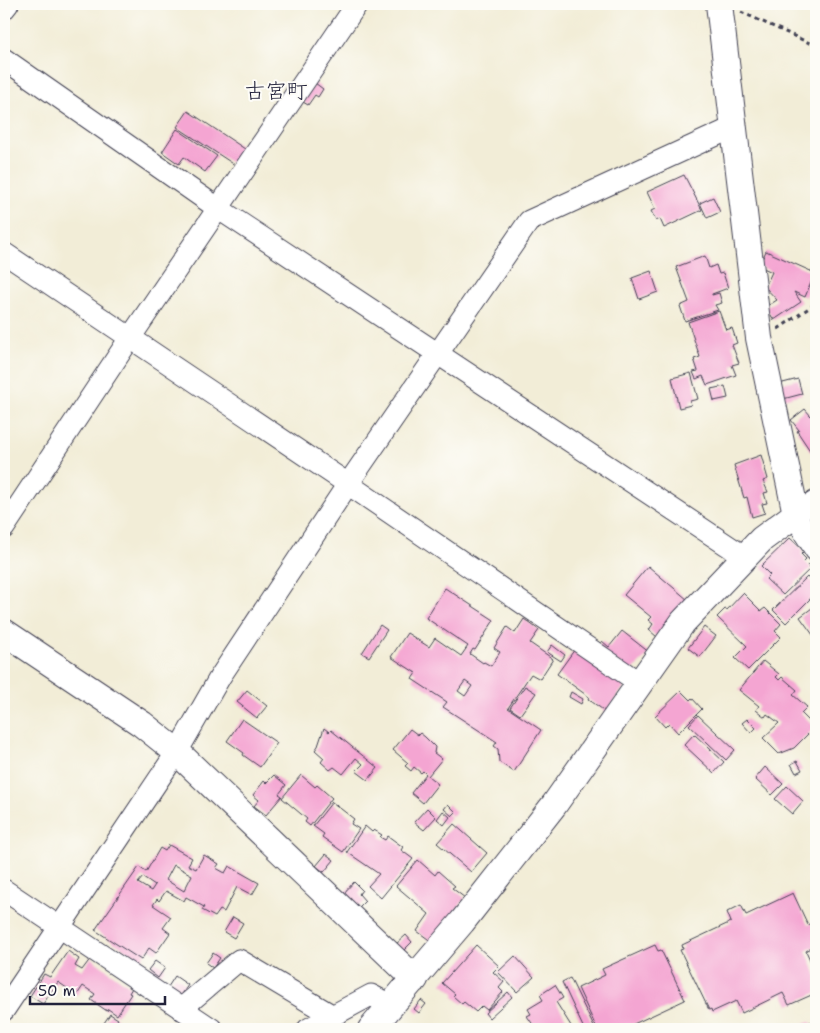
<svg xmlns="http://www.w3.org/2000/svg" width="820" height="1033" font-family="'Shantell Sans','Klee One',sans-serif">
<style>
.building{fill:#f4a5d2;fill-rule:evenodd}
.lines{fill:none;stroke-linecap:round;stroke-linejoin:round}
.minor-casing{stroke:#414052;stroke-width:23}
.tertiary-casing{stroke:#414052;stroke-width:28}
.path{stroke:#414052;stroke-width:3;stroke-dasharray:4 4;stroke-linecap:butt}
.minor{stroke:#fff;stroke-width:21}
.tertiary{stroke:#fff;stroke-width:26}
.labels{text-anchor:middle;stroke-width:4;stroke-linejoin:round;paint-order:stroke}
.quarter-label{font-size:21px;fill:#22223b;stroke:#fdfcf7}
</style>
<rect width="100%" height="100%" fill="#fdfcf7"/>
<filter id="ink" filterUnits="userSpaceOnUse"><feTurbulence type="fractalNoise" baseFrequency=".02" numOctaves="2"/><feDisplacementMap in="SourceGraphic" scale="10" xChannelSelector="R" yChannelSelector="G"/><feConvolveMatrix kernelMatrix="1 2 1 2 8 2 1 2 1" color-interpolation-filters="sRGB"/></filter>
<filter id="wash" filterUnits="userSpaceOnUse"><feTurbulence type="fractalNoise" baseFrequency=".0096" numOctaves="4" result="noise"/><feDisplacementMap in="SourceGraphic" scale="20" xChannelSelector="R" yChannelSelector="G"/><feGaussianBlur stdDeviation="1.12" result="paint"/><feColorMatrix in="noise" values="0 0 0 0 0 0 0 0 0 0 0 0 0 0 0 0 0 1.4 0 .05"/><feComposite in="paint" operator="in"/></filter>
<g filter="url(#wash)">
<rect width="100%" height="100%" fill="#f2edd7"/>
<g id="blocks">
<path class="building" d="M315,83L323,89L318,97L315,95L308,105L303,102Z
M188,111L248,151L238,167L177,127Z
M177,129L217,156L205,172L184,157L179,164L162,152Z
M684,175L702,210L664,228L660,219L656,221L651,211L655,209L647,192Z
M713,197L720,212L707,218L700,203Z
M766,251L815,273L805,297L794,292L801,302L774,320L766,307L777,300L765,287L772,272L759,266Z
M705,256L709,268L716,265L719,274L723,273L728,288L712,294V295L719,293L722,303L715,305L718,310L685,321L680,306L689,302L676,267Z
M651,271L658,292L639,299L632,278Z
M719,311L726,330L732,328L737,343L732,345L739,363L732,365L736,375L707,385L703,376L696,379L693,372L698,371L694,359L700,357L688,322Z
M691,373L698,399L690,401L691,405L679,408L672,378Z
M798,379L802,394L783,399L779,384Z
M725,386L728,398L714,401L711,389Z
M805,409L816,422V448L811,452L797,431L799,430L791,420Z
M761,455L768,479L763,481L768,492L764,493L767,503L762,504L765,513L752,517L747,497L744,498L734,465Z
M790,538L804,551L801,554L806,559L804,561L811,568L783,595L766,579L770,575L761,566Z
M648,566L688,600L657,637L649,630L653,624L648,620L651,617L624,595Z
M807,577L816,586V593L786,623L773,610Z
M445,588L494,620L475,650L473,649L470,654L483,663L484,662L491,666L500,652L494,648L507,627L515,633L524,619L539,630L530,643L553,659L540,679L531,674L508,708L541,730L514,772L499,762L498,749L494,746L497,742L443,707L447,702L412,679L416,673L391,657L407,633L429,647L435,638L461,656L468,646L426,618ZM465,681L472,686L465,696L458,691Z
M743,593L761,611L765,608L781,624L775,631L781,637L748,670L735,658L747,646L717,617L725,609L727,610Z
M816,605V639L800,617Z
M380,625L387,630L369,657L362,653Z
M704,627L716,636L700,657L688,648Z
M622,631L650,653L631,672L597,648L602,641L609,647Z
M552,645L565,655L561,661L547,652Z
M575,649L625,681L622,685L624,687L606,712L588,699L589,697L557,674Z
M763,661L779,674L776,677L779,680L782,677L797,690L793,695L807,707L801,713L815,727L794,748L779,754L763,738L779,723L767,714L765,717L756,710L759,706L739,690Z
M525,686L536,693L520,715L510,708Z
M247,690L267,706L257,718L237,702Z
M681,691L690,700L692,698L702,709L678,733L669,723L665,727L655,716Z
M571,692L583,699L581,704L569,697Z
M698,715L735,750L726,760L689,725Z
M242,719L277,743L260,767L243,755L244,753L227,741Z
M747,719L756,728L751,733L742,723Z
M324,728L329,732L331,730L378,768L368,780L356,771L363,764L356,758L343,774L334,767L330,770L321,762L324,758L315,750L318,746Z
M410,729L418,735L420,733L425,737L435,747L434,753L442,759L428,776L438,784L423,803L411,793L426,774L423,771L421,773L414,767L411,771L405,766L408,763L393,750Z
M694,734L724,762L714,773L684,745Z
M797,761L802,770L796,773L791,764Z
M765,767L783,784L772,795L755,779Z
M274,775L286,785L279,794L282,796L266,815L254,806L259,800L253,795L264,781L266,783Z
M301,775L315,787L317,785L332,798L310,826L305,822L307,819L282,798Z
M787,786L803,801L792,814L775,799Z
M332,802L354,819L351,824L359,829L343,852L322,837L324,834L313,826Z
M448,804L456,812L452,816L444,809Z
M427,808L436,817L424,830L414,822Z
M443,811L450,817L444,825L437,819Z
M454,824L487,853L471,872L437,843Z
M365,826L372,832L374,830L382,835L380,837L385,840L388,836L403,847L401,850L413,859L381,898L368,886L379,874L347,852Z
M169,845L192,858L188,865L196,869L204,855L219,864L216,868L225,873L229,866L259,883L252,895L237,887L224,912L220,910L215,917L202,910L204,907L186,897L184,901L166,891L159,901L157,899L153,905L171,917L163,928L170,933L156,953L149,948L141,960L95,930L139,867L146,872L160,848L165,851ZM174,865L192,875L184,891L166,880ZM143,877L155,885L151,891L138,883Z
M326,854L334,860L324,872L316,866Z
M418,860L435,875L438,871L455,886L452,888L465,898L432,942L417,931L429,914L396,886Z
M354,882L362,890L359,894L365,901L357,909L342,895Z
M793,893L808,925L816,921V953L813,947L806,951L816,973V993L789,1005L783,993L742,1013L736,1001L712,1012L711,1009L709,1010L680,950L683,949L682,945L731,922L727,912L741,905L746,915Z
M233,917L243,923L234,938L224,932Z
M406,935L412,942L402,952L395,945Z
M476,945L499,966L493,972L504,982L499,988L503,992L487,1010L482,1006L476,1012L464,1002L462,1004L453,996L455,994L442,983Z
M655,945L658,951L661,950L685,1000L623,1029H597L578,988L605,975L602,969Z
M68,951L79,959L75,966L82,970L91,958L132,988L129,993L131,994L117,1015L108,1009L107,1011L91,1000L95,994L83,986L77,995L58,982L43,1004L30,996L44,974L50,977Z
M213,953L220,958L213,968L206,963Z
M515,956L534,977L517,992L498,972Z
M155,961L165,968L158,978L148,970Z
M175,976L188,985L179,999L166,990Z
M570,978L595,1029H584L562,982Z
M555,985L563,998L556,1002L573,1029H536L527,1016L531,1014L528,1009L543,1000L540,995Z
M508,992L512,997L489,1018L485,1013Z
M421,1000L426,1004L419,1013L414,1009Z
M110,1014L118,1019L112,1029L104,1023Z
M811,1022L812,1029H786L785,1027Z"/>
</g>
</g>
<g filter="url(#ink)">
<use href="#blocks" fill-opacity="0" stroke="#414052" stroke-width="1"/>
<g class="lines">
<defs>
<path id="minor" d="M4,9L8,4
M4,59L219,209L745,557
M4,253L348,484L641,684
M816,501L796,514L805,534L816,551
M4,528L130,338L357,4
M4,890L212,1029
M181,1009L239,960L333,1016
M4,1010L177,752L220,677L348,484L529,221L734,127
M308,1029L371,995L392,1006"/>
<path id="tertiary" d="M4,632L142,724L177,752L415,979
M371,1029L462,922L554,805L683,622L762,539L796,514L759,338L719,4"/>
</defs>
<use href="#minor" class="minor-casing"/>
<use href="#tertiary" class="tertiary-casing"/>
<path class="path" d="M741,12L816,46
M778,329L812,306L816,296"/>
<use href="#minor" class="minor"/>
<use href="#tertiary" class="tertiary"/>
</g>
</g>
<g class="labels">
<g class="quarter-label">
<text x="276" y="98">古宮町</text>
</g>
</g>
<rect width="820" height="1033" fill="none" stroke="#fdfcf7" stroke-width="20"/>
<path d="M30 996v8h135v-8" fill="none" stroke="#22223b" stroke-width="2.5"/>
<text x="38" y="996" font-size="15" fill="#22223b" stroke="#fdfcf7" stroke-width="4" paint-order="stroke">50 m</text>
</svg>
